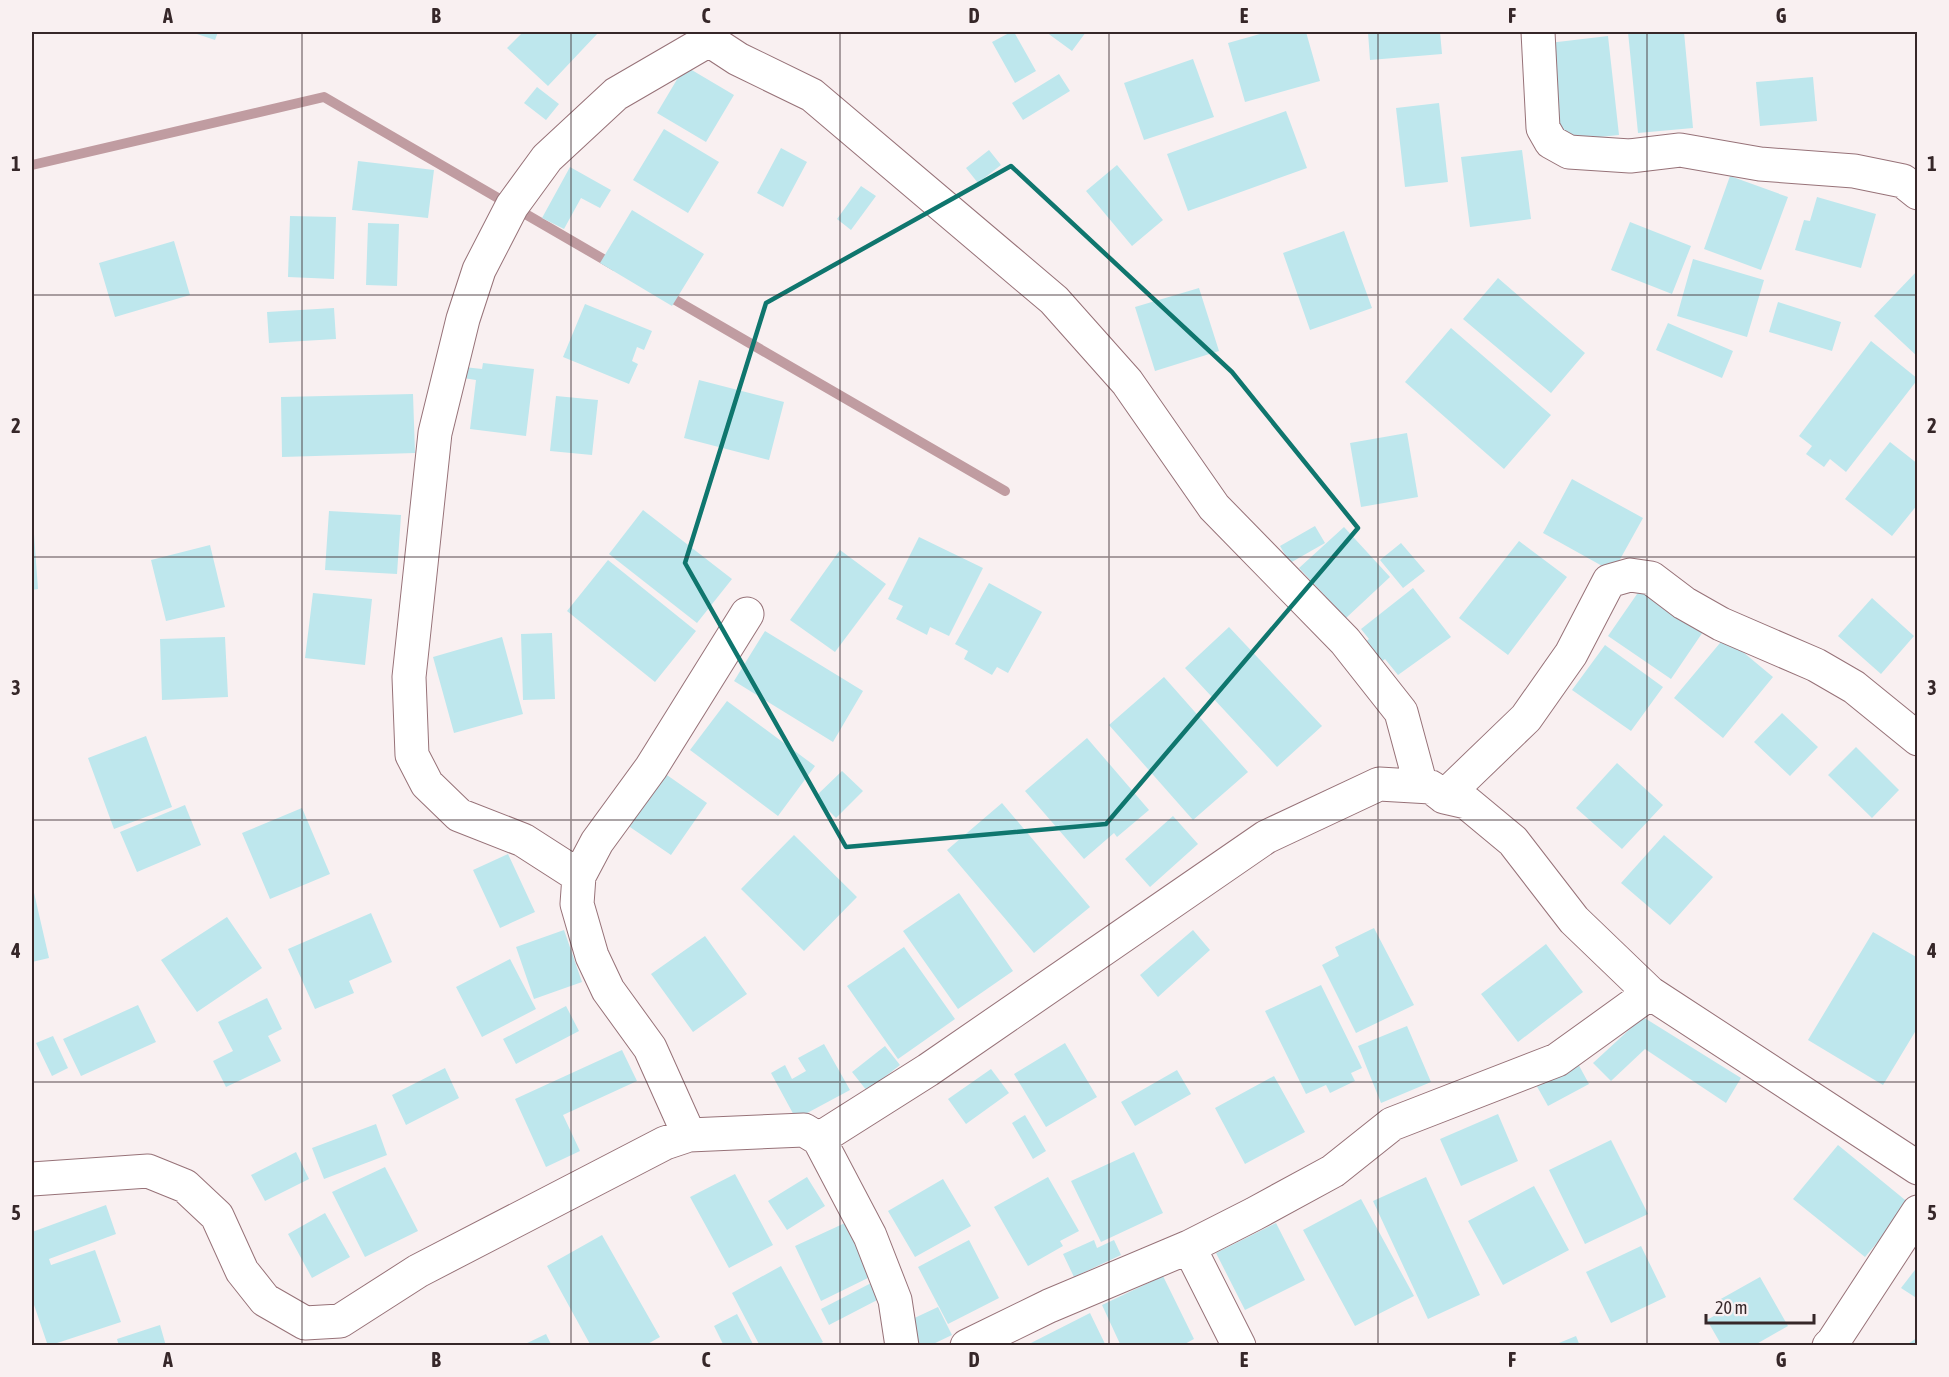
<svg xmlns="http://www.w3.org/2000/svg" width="1949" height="1377" font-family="'Asap Condensed',sans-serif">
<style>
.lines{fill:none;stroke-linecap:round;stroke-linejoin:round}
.stream{stroke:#c09ca1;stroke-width:10}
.building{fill:#bee7ed}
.minor-casing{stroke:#977278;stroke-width:35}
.minor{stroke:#fff;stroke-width:33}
.marked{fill:none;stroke:#0f766e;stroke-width:4.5;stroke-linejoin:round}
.grid{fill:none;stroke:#362729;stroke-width:1.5;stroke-opacity:0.55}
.neatline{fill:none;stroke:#362729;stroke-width:2}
.grid-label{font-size:20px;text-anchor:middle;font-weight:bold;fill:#362729}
</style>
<rect width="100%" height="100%" fill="#f9f0f1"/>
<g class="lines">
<path class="stream" d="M32,165L324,97L615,266
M665,294L1005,491"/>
</g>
<path class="building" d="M191,32H218L215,40Z
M523,32H596L598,33L548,86L507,48Z
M1011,32H1014L1036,71L1015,83L992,42Z
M1046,32H1086L1072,51Z
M1267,32H1306L1320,81L1245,102L1228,43Z
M1368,32H1440L1442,54L1370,60Z
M1628,32H1684L1693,128L1638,133Z
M1608,36L1619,135L1560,141L1549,43Z
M1193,59L1214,117L1144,140L1124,83Z
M685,66L734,95L706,142L657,113Z
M1059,74L1070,91L1023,120L1012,103Z
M1813,77L1817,121L1760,126L1756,82Z
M537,87L559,104L546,120L524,103Z
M1439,103L1448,182L1405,187L1396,108Z
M1286,111L1307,168L1188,211L1167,154Z
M664,129L719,162L688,213L633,180Z
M781,148L807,162L783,207L757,193Z
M989,150L1001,165L978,183L966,168Z
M1522,150L1531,219L1470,227L1461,157Z
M358,161L434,170L428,218L352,210Z
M1117,165L1163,220L1132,246L1086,191Z
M570,167L611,190L600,208L581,198L564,229L542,218Z
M1730,176L1788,197L1761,270L1704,249Z
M861,186L876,196L851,230L837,219Z
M1817,197L1876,214L1861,268L1795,250L1804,220L1810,221Z
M632,210L704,254L672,306L600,263Z
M290,216L336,217L334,279L288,277Z
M1630,222L1691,246L1672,294L1611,270Z
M368,223L399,224L397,286L366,285Z
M1344,231L1372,308L1310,330L1283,253Z
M174,241L190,295L115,317L99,263Z
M1693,259L1764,280L1747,337L1677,316Z
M1918,270V357L1874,316Z
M1498,278L1585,353L1551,393L1463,319Z
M1199,288L1219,351L1155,371L1135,307Z
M1778,302L1841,322L1832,351L1769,332Z
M585,304L652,331L644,350L637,347L632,361L638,364L629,384L563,357Z
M334,308L336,339L269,343L267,312Z
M1668,323L1733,351L1722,378L1656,350Z
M1451,328L1551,415L1504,469L1405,382Z
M1871,341L1918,379L1846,472L1830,459L1824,467L1806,454L1812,446L1799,436Z
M483,363L534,369L526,436L470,429L476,380L463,378L464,367L482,369Z
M699,380L784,402L769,460L684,438Z
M413,394L415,453L282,457L281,397Z
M556,396L598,400L592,455L550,451Z
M1407,433L1418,497L1361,507L1350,443Z
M1890,442L1918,464V504L1892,536L1845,499Z
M1572,479L1643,518L1613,572L1543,533Z
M643,510L732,579L697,623L609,554Z
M329,511L401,515L397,574L325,570Z
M1315,526L1325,543L1290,563L1280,546Z
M1344,527L1390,577L1346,618L1299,568Z
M32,534H34L38,589L32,590Z
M919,537L983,568L949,636L930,627L927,635L896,619L903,606L888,599Z
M1519,541L1567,577L1508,655L1459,618Z
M1401,543L1425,571L1403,588L1380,560Z
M210,545L225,607L166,621L151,560Z
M840,550L886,584L835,652L790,620Z
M608,560L696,631L655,682L567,611Z
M1646,581L1709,623L1671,679L1608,636Z
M989,583L1042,612L1008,673L997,667L992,675L964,659L968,651L955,644Z
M1413,588L1451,637L1398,675L1385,659L1379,664L1363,644L1369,639L1361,629Z
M313,593L372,599L365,665L305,658Z
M1872,598L1914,636L1881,674L1838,636Z
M1229,627L1322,726L1277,767L1185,668Z
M765,631L863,691L833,742L734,681Z
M552,633L555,699L523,700L521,634Z
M225,637L228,697L162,700L160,639Z
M502,637L523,714L454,733L433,657Z
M1725,637L1773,677L1723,738L1674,698Z
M1605,645L1663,687L1631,731L1572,690Z
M1164,677L1248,772L1193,820L1109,725Z
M727,701L815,766L778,816L690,750Z
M1782,713L1818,747L1790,776L1754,742Z
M146,736L172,807L114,829L88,758Z
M1087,738L1149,810L1117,837L1114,833L1084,859L1025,791Z
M1856,747L1899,790L1872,818L1828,775Z
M1617,763L1663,805L1622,849L1576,808Z
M842,771L863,791L836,818L815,797Z
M664,773L707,803L671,855L627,825Z
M1002,803L1090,907L1034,953L947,850Z
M185,805L201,845L137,872L120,832Z
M302,808L330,874L270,899L242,833Z
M1173,816L1198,844L1150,887L1125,859Z
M794,835L857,897L804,951L741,889Z
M1664,835L1713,877L1670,925L1621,883Z
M508,854L535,912L500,928L473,870Z
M32,884L49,958L32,962Z
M959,893L1013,971L958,1009L903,931Z
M371,913L392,962L349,981L354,993L315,1009L288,949Z
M227,917L262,968L197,1012L161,960Z
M1374,928L1414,1005L1356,1033L1322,965L1339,956L1335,947Z
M564,930L582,982L534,999L516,947Z
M1193,930L1210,950L1158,997L1140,975Z
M1873,932L1918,958V1027L1883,1085L1808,1040Z
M705,936L747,994L693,1032L651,974Z
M1546,944L1583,992L1518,1042L1481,994Z
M904,947L955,1019L898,1059L847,986Z
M510,959L536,1009L482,1037L456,987Z
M1321,985L1362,1068L1351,1073L1355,1081L1330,1093L1326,1085L1306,1094L1265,1011Z
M267,998L282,1029L268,1036L281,1061L226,1087L213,1061L233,1051L218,1022Z
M138,1005L156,1042L81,1076L63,1039Z
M566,1006L579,1031L516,1064L503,1039Z
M1643,1017L1741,1078L1726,1103L1645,1049L1611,1081L1593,1063Z
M1407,1026L1431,1082L1381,1103L1358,1046Z
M53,1036L68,1068L52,1076L36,1043Z
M1065,1043L1097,1097L1046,1127L1014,1074Z
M824,1044L850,1090L796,1119L771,1073L785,1065L792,1079L806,1071L798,1058Z
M885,1046L900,1065L867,1091L852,1072Z
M622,1050L637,1081L563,1115L580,1151L546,1167L515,1099Z
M1576,1060L1589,1084L1548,1106L1535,1083Z
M445,1068L459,1098L406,1125L392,1095Z
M991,1069L1009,1093L966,1124L948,1099Z
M1177,1070L1191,1094L1135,1126L1121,1102Z
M1274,1076L1305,1132L1245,1164L1215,1108Z
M1498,1114L1518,1161L1461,1186L1440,1139Z
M1025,1115L1046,1151L1033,1159L1012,1123Z
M376,1124L387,1155L324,1179L312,1148Z
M1611,1140L1648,1214L1585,1244L1549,1170Z
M1838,1145L1910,1204L1865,1257L1793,1199Z
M296,1152L309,1179L265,1201L251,1175Z
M1134,1152L1163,1213L1101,1242L1071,1181Z
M385,1167L418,1231L365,1257L332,1192Z
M735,1174L773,1245L729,1268L690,1197Z
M807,1177L825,1206L787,1230L768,1201Z
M1048,1177L1079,1231L1060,1241L1063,1246L1028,1266L994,1207Z
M1426,1177L1480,1295L1428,1319L1373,1201Z
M943,1179L971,1226L915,1257L888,1211Z
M1534,1186L1569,1250L1503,1285L1468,1221Z
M1361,1199L1414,1296L1355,1326L1303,1230Z
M106,1205L116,1234L49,1259L51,1265L95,1250L121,1322L48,1346L32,1299V1232Z
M325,1213L350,1257L312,1278L288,1234Z
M845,1223L872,1276L821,1301L795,1246Z
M1276,1223L1305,1280L1245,1310L1216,1253Z
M602,1235L660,1337L644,1346H591L547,1266Z
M969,1240L999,1298L948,1324L918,1267Z
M1094,1240L1097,1248L1114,1240L1121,1255L1074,1277L1063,1254Z
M1641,1246L1666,1297L1611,1323L1586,1272Z
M781,1266L823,1342L815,1346H760L732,1293Z
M1918,1266V1299L1901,1288Z
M1163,1276L1194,1339L1181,1346H1121L1102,1305Z
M1760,1277L1788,1326L1753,1346H1722L1707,1320L1724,1310L1719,1300Z
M875,1281L883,1297L829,1325L821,1309Z
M938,1307L952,1335L929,1346H920L908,1321Z
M1090,1313L1106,1346L1029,1344Z
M737,1314L754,1346H724L714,1326Z
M160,1325L166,1346H119L117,1339Z
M546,1334L552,1346H521Z
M1576,1336L1580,1346H1554V1345Z
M1918,1337V1346H1905Z"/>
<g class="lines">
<defs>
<path id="minor" d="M703,32L709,40L738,59L812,95L1054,300L1127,382L1214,507L1345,641L1401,712L1421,786
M1538,32L1543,128L1551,142L1569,152L1630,156L1680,150L1760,164L1854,171L1903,181L1918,193
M1444,797L1526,718L1571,654L1609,581L1630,575L1651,578L1684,603L1721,624L1816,665L1854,687L1918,739
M579,876L523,840L459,815L427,784L412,755L409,677L435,433L463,319L479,270L512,206L547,158L616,94L709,40
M689,1135L650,1048L608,990L592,956L577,904L579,876L597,842L651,768L747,614
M819,1139L870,1236L895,1300L902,1346
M32,1179L148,1171L185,1186L217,1216L242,1271L265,1300L305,1323L340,1321L418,1271L665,1143L689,1135L804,1130L819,1139L928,1070L1266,837L1379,784L1431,787L1444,797L1466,802L1513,841L1574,920L1650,993L1918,1168
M1189,1247L1239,1346
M967,1346L1049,1306L1189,1247L1254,1214L1333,1171L1392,1124L1557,1060L1650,993
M1829,1346L1833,1342L1918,1212"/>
</defs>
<use href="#minor" class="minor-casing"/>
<use href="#minor" class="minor"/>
</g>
<path class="marked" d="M1011,166L1232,372L1358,528L1106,824L846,847L685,563L766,303Z"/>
<path class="grid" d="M302,32V1346M571,32V1346M840,32V1346M1109,32V1346M1378,32V1346M1647,32V1346M32,295H1918M32,557H1918M32,820H1918M32,1082H1918"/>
<rect width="1949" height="1377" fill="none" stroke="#f9f0f1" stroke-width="66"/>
<path d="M1706 1314v9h108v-9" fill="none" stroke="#362729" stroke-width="3"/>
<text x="1715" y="1314" font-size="18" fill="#362729" stroke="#f9f0f1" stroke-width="4.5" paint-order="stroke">20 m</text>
<rect x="33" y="33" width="1883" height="1311" class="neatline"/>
<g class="grid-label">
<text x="168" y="23">A</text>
<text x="436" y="23">B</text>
<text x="706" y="23">C</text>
<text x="974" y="23">D</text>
<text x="1244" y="23">E</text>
<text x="1512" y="23">F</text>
<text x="1781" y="23">G</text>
<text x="16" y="171">1</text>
<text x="1932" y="171">1</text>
<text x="16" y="433">2</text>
<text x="1932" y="433">2</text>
<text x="16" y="695">3</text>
<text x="1932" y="695">3</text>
<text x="16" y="958">4</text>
<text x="1932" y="958">4</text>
<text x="16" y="1220">5</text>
<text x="1932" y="1220">5</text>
<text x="168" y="1367">A</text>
<text x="436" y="1367">B</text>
<text x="706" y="1367">C</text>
<text x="974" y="1367">D</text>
<text x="1244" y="1367">E</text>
<text x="1512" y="1367">F</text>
<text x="1781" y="1367">G</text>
</g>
</svg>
